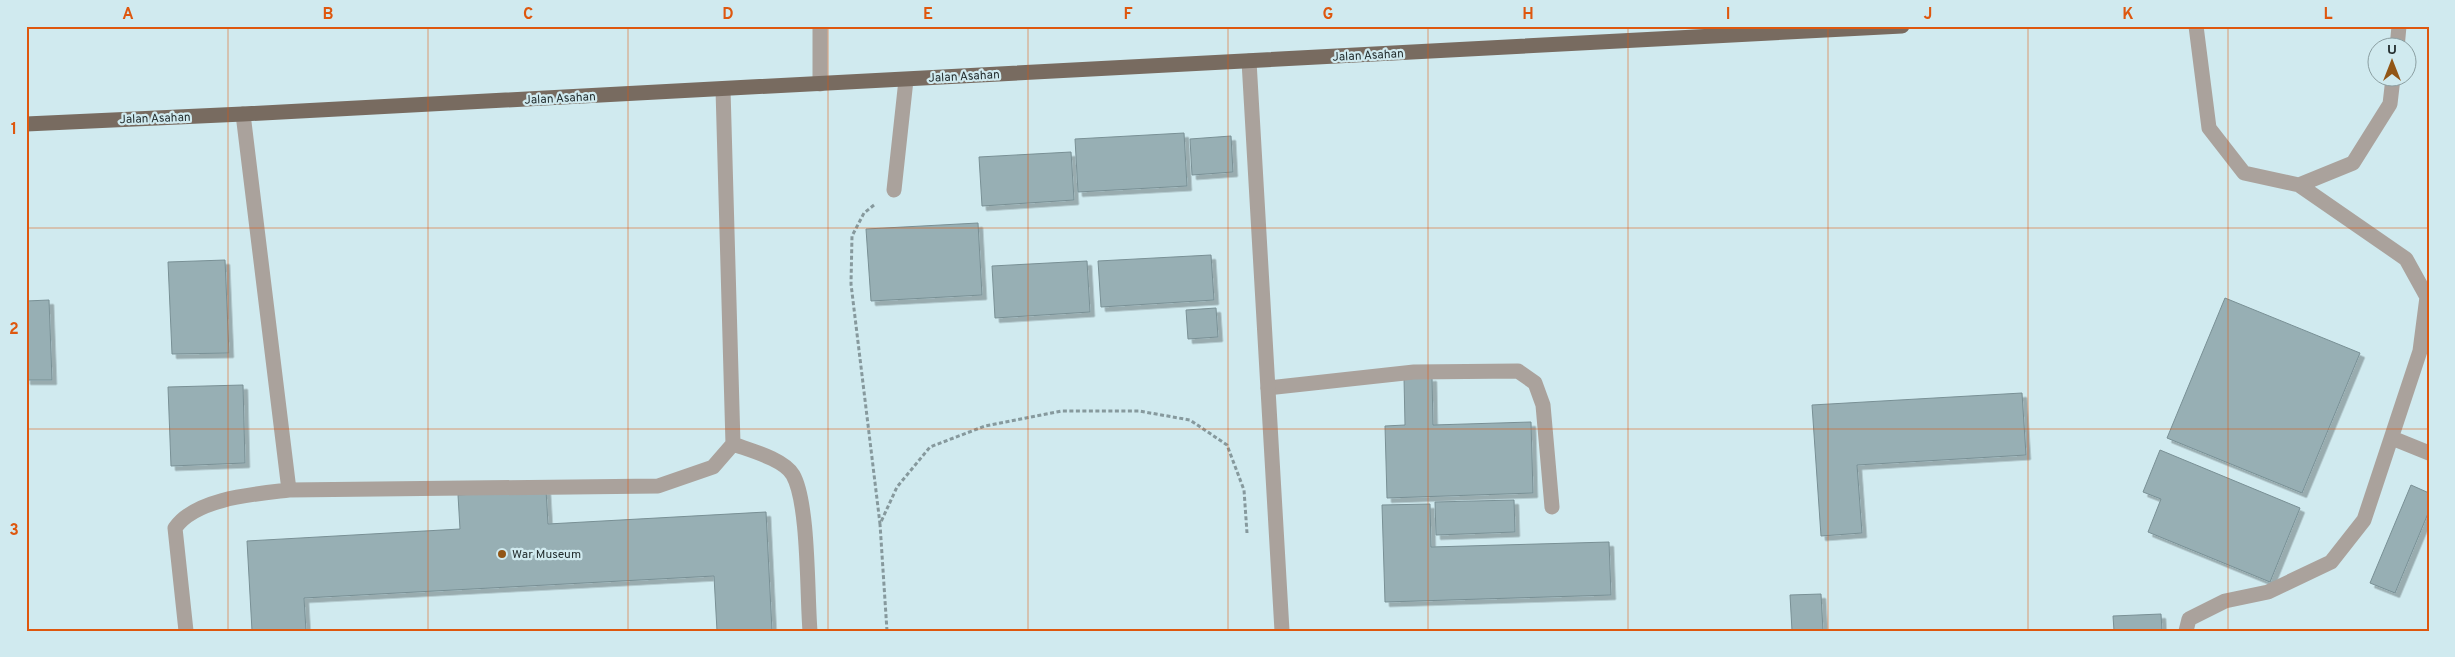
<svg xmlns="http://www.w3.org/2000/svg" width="2455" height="657" font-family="Overpass,sans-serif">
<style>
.building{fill:#97afb4;stroke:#799095;filter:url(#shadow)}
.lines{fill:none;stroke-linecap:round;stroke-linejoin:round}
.path{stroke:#86999d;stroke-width:3;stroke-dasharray:4 2.5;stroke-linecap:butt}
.lane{stroke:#aaa29c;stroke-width:15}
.street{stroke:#aaa29c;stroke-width:15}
.primary{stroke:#786b60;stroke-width:15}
.grid{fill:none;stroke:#de570e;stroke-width:1;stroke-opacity:0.55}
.poi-dot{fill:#925616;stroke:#d0eaef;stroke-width:2}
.labels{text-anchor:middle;stroke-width:4.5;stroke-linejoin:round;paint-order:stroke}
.street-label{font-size:12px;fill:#242e2f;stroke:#d0eaef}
.poi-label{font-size:12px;fill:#242e2f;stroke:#d0eaef;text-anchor:start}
.neatline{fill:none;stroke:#de570e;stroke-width:2}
.grid-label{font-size:16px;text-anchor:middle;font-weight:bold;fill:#de570e}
</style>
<defs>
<filter id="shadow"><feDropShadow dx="4.5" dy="4.5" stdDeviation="0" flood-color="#0004"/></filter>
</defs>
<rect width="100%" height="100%" fill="#d0eaef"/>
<path class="building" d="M1184,133L1187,186L1078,192L1075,139Z
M1231,136L1233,172L1192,175L1190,139Z
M1071,152L1074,200L982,206L979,157Z
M978,223L982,295L871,301L866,229Z
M1211,255L1214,300L1101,307L1098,261Z
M225,260L229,353L172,354L168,262Z
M1087,261L1090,312L995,318L992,266Z
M2225,298L2360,353L2302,493L2167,438Z
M49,300L52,380H26V301Z
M1216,308L1218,337L1188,339L1186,310Z
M1432,377L1433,425L1531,422L1533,493L1387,498L1385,426L1405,425L1404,378Z
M243,385L245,463L171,466L168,387Z
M2022,393L2026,455L1857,465L1862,533L1821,536L1812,405Z
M2160,450L2300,508L2270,582L2148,532L2161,499L2143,492Z
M2411,485L2429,493V511L2395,593L2370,583Z
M546,490L548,524L766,512L772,631H717L714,576L304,598L306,631H252L247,541L460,529L458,495Z
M1514,500L1515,532L1436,535L1435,502Z
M1430,504L1431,547L1609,542L1611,595L1385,602L1382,505Z
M1821,594L1823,631H1792L1790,595Z
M2161,614L2162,631H2114L2113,616Z"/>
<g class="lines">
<path class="path" d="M874,205L864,213L852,236L851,284L880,524
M887,631L880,524L897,487L930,447L985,426L1062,411H1139L1190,420L1227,445L1244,490L1247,533"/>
<path class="lane" d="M2196,26L2209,128L2244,173L2299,185L2353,163L2390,104L2393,78
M2397,48L2399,26
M243,114L289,490
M894,190L906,80
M1268,388L1414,372L1518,371L1535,383L1543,405L1552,507
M2392,438L2429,453
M733,444C749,450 784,459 793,475C809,503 807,596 810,631
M186,631L175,528C196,498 255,494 289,490L658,486L713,467L733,444L723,89
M2186,631L2189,619L2225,601L2268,592L2331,562L2364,520L2420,351L2427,297L2406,259L2299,185"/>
<path class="street" d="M1249,61L1282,631
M820,84V26"/>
<path class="primary" d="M26,124L243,114L1902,26"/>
</g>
<path class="grid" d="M228,26V631M428,26V631M628,26V631M828,26V631M1028,26V631M1228,26V631M1428,26V631M1628,26V631M1828,26V631M2028,26V631M2228,26V631M26,228H2429M26,429H2429"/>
<circle class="poi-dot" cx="502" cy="554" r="5"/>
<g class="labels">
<g class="street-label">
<text transform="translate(1368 55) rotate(-3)" y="4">Jalan Asahan</text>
<text transform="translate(964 76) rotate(-3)" y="4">Jalan Asahan</text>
<text transform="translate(560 98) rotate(-3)" y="4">Jalan Asahan</text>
<text transform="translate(155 118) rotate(-2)" y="4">Jalan Asahan</text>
</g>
<g class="poi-label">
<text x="512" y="558">War Museum</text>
</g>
</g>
<rect width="2455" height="657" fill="none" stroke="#d0eaef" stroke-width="55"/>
<g transform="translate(2392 62)"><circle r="24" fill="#d0eaef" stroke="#8b9fa2"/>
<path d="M0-4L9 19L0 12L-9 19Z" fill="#925616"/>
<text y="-8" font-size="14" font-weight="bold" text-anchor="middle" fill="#242e2f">U</text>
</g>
<rect x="28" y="28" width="2400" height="602" class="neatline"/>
<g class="grid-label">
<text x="128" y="19">A</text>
<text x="328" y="19">B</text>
<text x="528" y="19">C</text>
<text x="728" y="19">D</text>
<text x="928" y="19">E</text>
<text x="1128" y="19">F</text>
<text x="1328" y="19">G</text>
<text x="1528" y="19">H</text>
<text x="1728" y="19">I</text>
<text x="1928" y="19">J</text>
<text x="2128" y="19">K</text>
<text x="2328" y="19">L</text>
<text x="14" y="134">1</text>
<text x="14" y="334">2</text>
<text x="14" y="535">3</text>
</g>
</svg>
